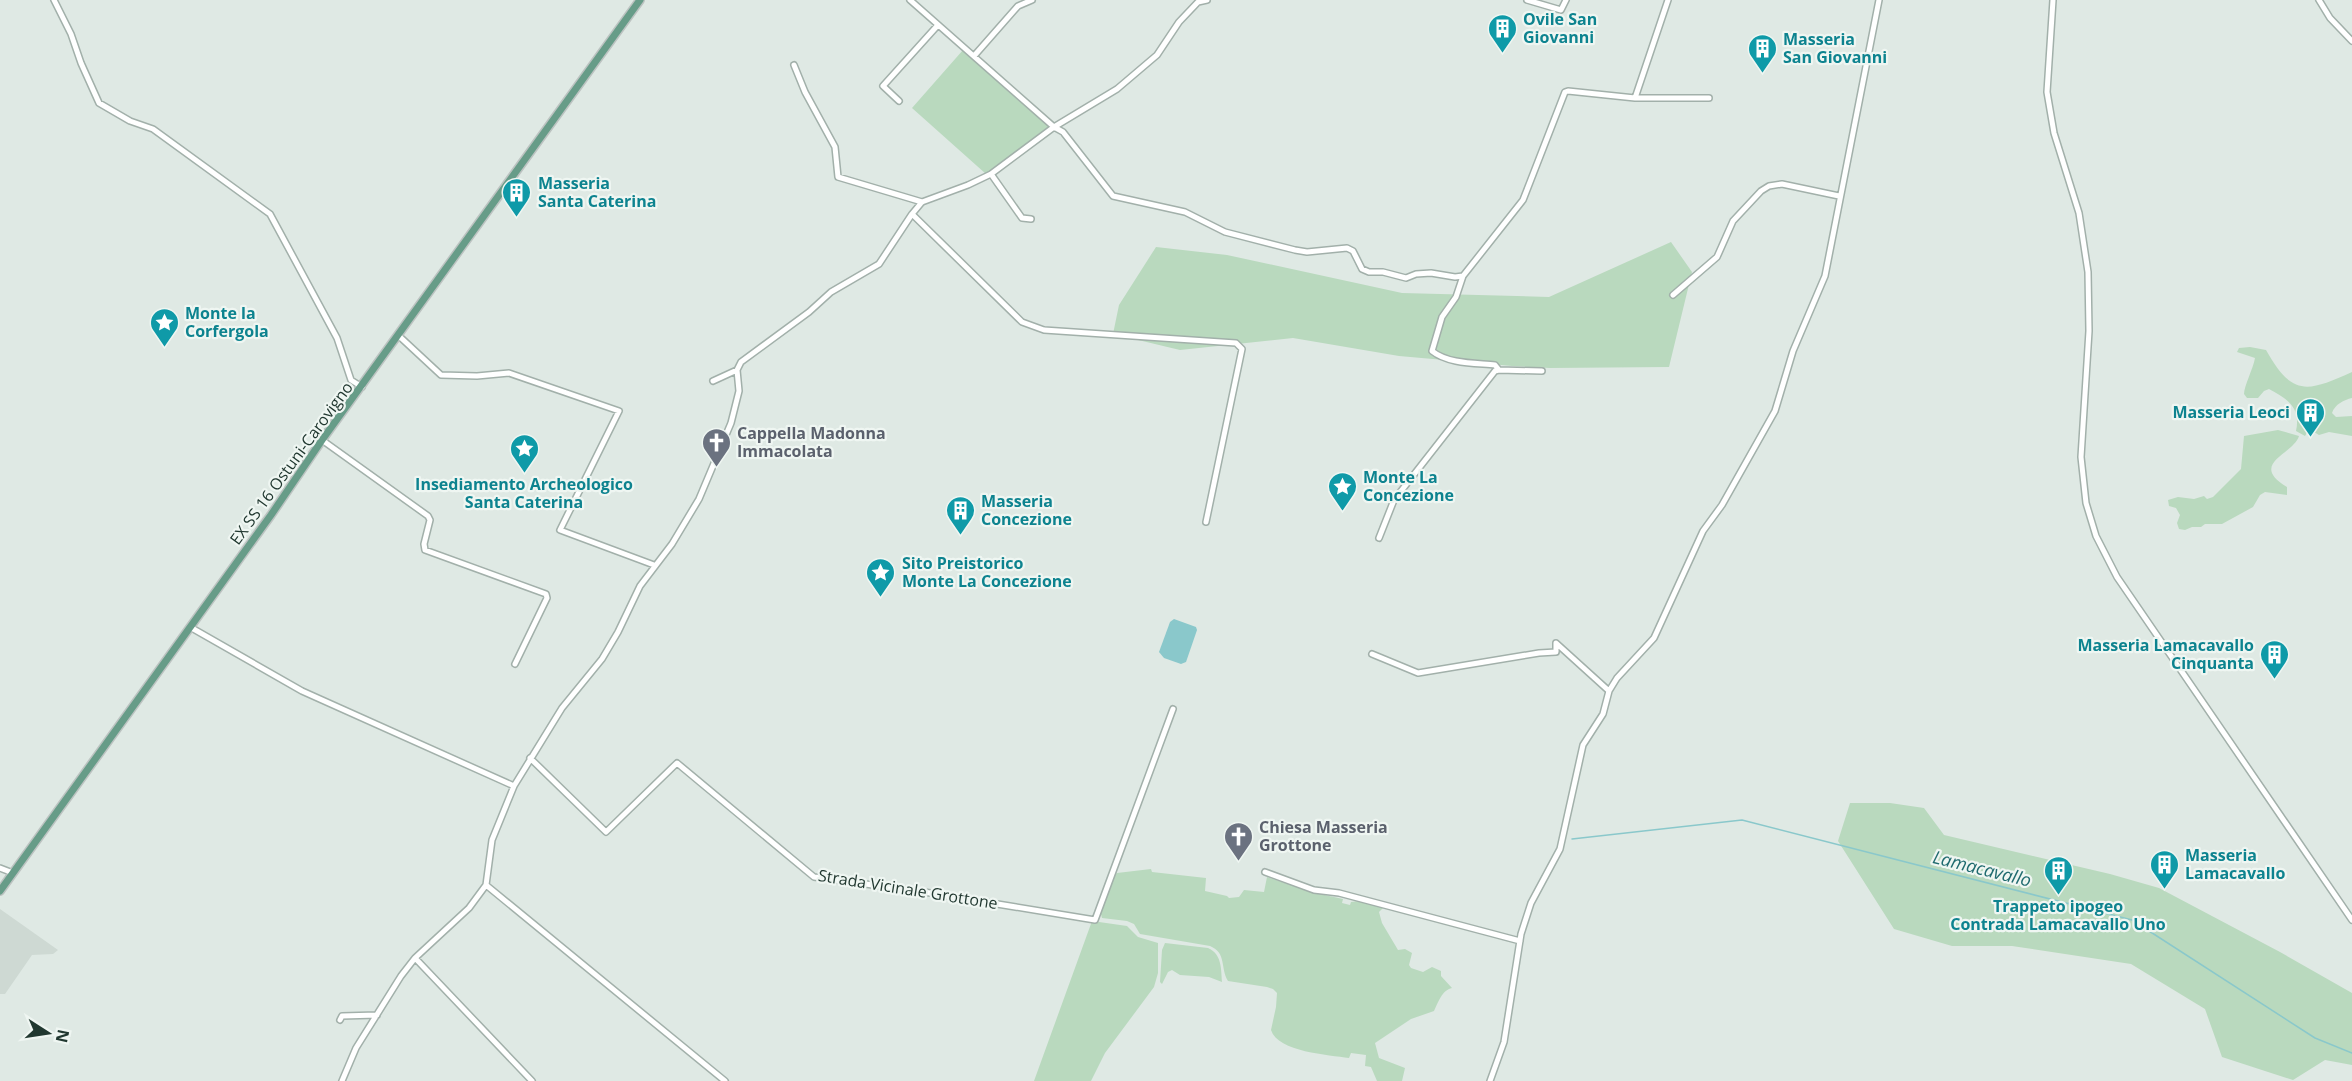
<svg xmlns="http://www.w3.org/2000/svg" width="2352" height="1081" font-family="'Open Sans',sans-serif">
<style>
.built{fill:#ced9d3}
.green{fill:#b9d9be}
.water{fill:#8ac8cb}
.lines{fill:none;stroke-linecap:round;stroke-linejoin:round}
.stream{stroke:#8ac8cb;stroke-width:1.5}
.minor-casing{stroke:#a2b0aa;stroke-width:8}
.major-casing{stroke:#bcc3c1;stroke-width:10}
.minor{stroke:#fff;stroke-width:5}
.major{stroke:#679c88;stroke-width:7}
.labels{text-anchor:middle;stroke-width:4.5;stroke-linejoin:round;paint-order:stroke}
.culture-label{font-size:16px;font-weight:bold;fill:#0d838f;stroke:#eff6f2;text-anchor:start}
.worship-label{font-size:16px;font-weight:bold;fill:#5b616d;stroke:#eff6f2;text-anchor:start}
.street-label{font-size:16px;fill:#213830;stroke:#eff6f2}
.water-label{font-size:18px;font-style:italic;fill:#206b6f;stroke:#eff6f2}
</style>
<rect width="100%" height="100%" fill="#dfe9e4"/>
<path class="built" d="M0,909L58,950L53,954L32,955L5,994H0Z"/>
<path class="green" d="M963,50L1054,127L986,174L912,108Z
M1671,242L1692,272L1669,367L1550,368L1512,366L1399,356L1293,338L1180,350L1113,334L1119,305L1156,247L1227,255L1402,293L1549,297Z
M2250,347L2266,350C2292,396 2306,393 2352,372V398C2344,400 2335,404 2332,413L2336,417L2352,416V436L2329,432L2319,435L2309,429L2305,436L2296,431C2301,408 2288,399 2269,389L2264,391L2258,398H2247L2244,394C2244,386 2253,369 2255,358L2237,352L2239,348Z
M2278,430L2299,436C2293,455 2248,463 2287,487V495L2265,492L2260,495L2253,507L2222,524H2205L2201,527H2192L2185,530L2179,529L2177,523L2180,515L2176,508L2169,506L2168,500L2178,497L2194,499L2204,496L2207,499L2213,497L2241,469L2244,436Z
M1850,803H1890L1924,808L1944,835L2110,874L2159,888L2280,952L2352,993V1065L2325,1060L2293,1080L2222,1057L2205,1009L2131,964L2012,946H1952L1894,929L1838,841Z
M1151,869L1152,872L1206,878L1205,891L1227,896L1229,898L1239,897L1244,890L1264,892L1267,877L1311,892L1343,899L1342,903L1350,905L1351,902L1359,901L1383,908L1379,912L1382,923L1398,950L1405,949L1412,953L1409,965L1411,968L1423,972L1432,967L1441,971V976L1452,988C1442,990 1438,1003 1434,1011L1411,1019L1375,1043L1379,1058L1405,1068L1402,1081H1377L1371,1067L1365,1066L1366,1055L1351,1053L1349,1058C1329,1055 1278,1052 1271,1030L1276,1007L1277,993L1273,989L1267,987L1228,981C1220,968 1227,953 1210,946L1140,934L1134,924L1127,921L1102,918L1100,911L1113,876L1117,873Z
M1092,921L1127,926L1138,937L1158,943V973L1154,987L1105,1053L1091,1081H1034Z
M1165,943L1208,948C1222,954 1221,969 1222,982L1209,977L1180,975L1172,970L1168,972L1162,984L1160,982L1162,950Z"/>
<path class="water" d="M1174,619L1196,627L1197,630L1186,662L1181,664L1164,658L1159,652L1170,622Z"/>
<g class="lines">
<path class="stream" d="M1572,839L1742,820L2132,920L2315,1038L2352,1053"/>
<defs>
<path id="minor" d="M54,0L71,34L81,63L99,103L130,121L153,129L270,214L337,338L351,380L362,387
M910,0L1054,127L1063,132L1113,196L1185,212L1225,232L1295,250L1307,252L1347,248L1353,251L1362,269L1369,272H1383L1406,278L1416,274L1431,273L1455,277L1463,276
M1527,0L1561,10L1566,0
M2053,0L2047,92L2054,133L2079,213L2088,272L2089,331L2081,457L2086,503L2096,536L2117,577L2352,920
M2319,0L2330,18L2352,41
M974,56L1018,6L1032,0
M794,65L805,92L835,147L838,177L922,202
M1635,98L1668,0
M899,101L883,86L938,25
M991,174L1022,218L1031,219
M912,214L1022,322L1044,330L1236,343L1242,349L1206,522
M1673,295L1717,257L1733,221L1761,191L1769,186L1782,184L1839,196
M399,336L441,375L477,376L509,373L619,411L560,530L654,565
M1499,370L1542,371
M713,381L737,370
M322,440L428,516L430,520L424,544L425,550L546,594L547,598L515,664
M1379,538L1394,500L1495,371L1499,370L1495,365C1476,363 1448,364 1432,351L1442,317L1456,297L1463,276L1523,200L1565,92L1568,91L1635,98H1709
M190,627L302,691L514,786
M1372,654L1418,673L1539,653L1556,652V643L1609,691
M530,758L606,832L677,763L814,877L924,892L1095,920L1173,709
M0,868L13,873
M1265,872L1314,890L1339,893L1520,941
M486,885L725,1081
M415,958L532,1081
M340,1020L342,1016L377,1015
M342,1081L356,1048L401,976L415,958L469,908L486,885L492,840L514,786L562,708L602,659L618,632L640,586L672,544L699,499L731,423L739,391L737,370L741,362L809,312L831,292L879,264L912,214L922,202L968,185L991,174L1054,127L1117,89L1157,55L1179,22L1198,2L1207,0
M1490,1081L1504,1042L1521,934L1531,903L1560,849L1583,745L1603,714L1609,691L1617,678L1654,638L1703,531L1722,505L1775,411L1793,351L1825,276L1879,0"/>
<path id="major" d="M0,891L271,515L322,440L640,0"/>
</defs>
<use href="#minor" class="minor-casing"/>
<use href="#major" class="major-casing"/>
<use href="#minor" class="minor"/>
<use href="#major" class="major"/>
</g>
<defs>
<symbol id="building-pin" viewBox="-11 -11 22 30"><path d="M0 17L-7.5 6A9.5 9.5 0 1 1 7.5 6Z" fill="#0f9aa8" stroke="#eff6f2"/><path d="M-4-6H4V6H1V3H-1V6H-4ZM-2.5-4.3h1.7v1.8h-1.7ZM.8-4.3h1.7v1.8H.8ZM-2.5-1h1.7V.8h-1.7ZM.8-1h1.7V.8H.8Z" fill="#fff"/></symbol>
<symbol id="sight-pin" viewBox="-11 -11 22 30"><path d="M0 17L-7.5 6A9.5 9.5 0 1 1 7.5 6Z" fill="#0f9aa8" stroke="#eff6f2"/><path d="M0-6L1.8-2.2L6-1.7L2.9 1.2L3.7 5.4L0 3.3L-3.7 5.4L-2.9 1.2L-6-1.7L-1.8-2.2Z" fill="#fff"/></symbol>
<symbol id="church-pin" viewBox="-11 -11 22 30"><path d="M0 17L-7.5 6A9.5 9.5 0 1 1 7.5 6Z" fill="#6b7280" stroke="#eff6f2"/><path d="M-1.2-6h2.4v3.5h3.3v2.4h-3.3V6h-2.4V-.1h-3.3v-2.4h3.3Z" fill="#fff"/></symbol>
</defs>
<g fill-rule="evenodd">
<use href="#building-pin" x="1486" y="12" width="33" height="45"/>
<use href="#building-pin" x="1746" y="32" width="33" height="45"/>
<use href="#building-pin" x="500" y="176" width="33" height="45"/>
<use href="#sight-pin" x="148" y="306" width="33" height="45"/>
<use href="#building-pin" x="2294" y="396" width="33" height="45"/>
<use href="#church-pin" x="700" y="426" width="33" height="45"/>
<use href="#sight-pin" x="508" y="432" width="33" height="45"/>
<use href="#sight-pin" x="1326" y="470" width="33" height="45"/>
<use href="#building-pin" x="944" y="494" width="33" height="45"/>
<use href="#sight-pin" x="864" y="556" width="33" height="45"/>
<use href="#building-pin" x="2258" y="638" width="33" height="45"/>
<use href="#church-pin" x="1222" y="820" width="33" height="45"/>
<use href="#building-pin" x="2148" y="848" width="33" height="45"/>
<use href="#building-pin" x="2042" y="854" width="33" height="45"/>
</g>
<g class="labels">
<g class="culture-label">
<text x="1523" y="25">Ovile San<tspan x="1523" dy="18">Giovanni</tspan></text>
<text x="1783" y="45">Masseria<tspan x="1783" dy="18">San Giovanni</tspan></text>
<text x="538" y="189">Masseria<tspan x="538" dy="18">Santa Caterina</tspan></text>
<text x="185" y="319">Monte la<tspan x="185" dy="18">Corfergola</tspan></text>
<text x="2290" y="418" text-anchor="end">Masseria Leoci</text>
<text x="1363" y="483">Monte La<tspan x="1363" dy="18">Concezione</tspan></text>
<text x="524" y="490" text-anchor="middle">Insediamento Archeologico<tspan x="524" dy="18">Santa Caterina</tspan></text>
<text x="981" y="507">Masseria<tspan x="981" dy="18">Concezione</tspan></text>
<text x="902" y="569">Sito Preistorico<tspan x="902" dy="18">Monte La Concezione</tspan></text>
<text x="2254" y="651" text-anchor="end">Masseria Lamacavallo<tspan x="2254" dy="18">Cinquanta</tspan></text>
<text x="2185" y="861">Masseria<tspan x="2185" dy="18">Lamacavallo</tspan></text>
<text x="2058" y="912" text-anchor="middle">Trappeto ipogeo<tspan x="2058" dy="18">Contrada Lamacavallo Uno</tspan></text>
</g>
<g class="worship-label">
<text x="737" y="439">Cappella Madonna<tspan x="737" dy="18">Immacolata</tspan></text>
<text x="1259" y="833">Chiesa Masseria<tspan x="1259" dy="18">Grottone</tspan></text>
</g>
<g class="street-label">
<text transform="translate(291 463) rotate(-54)" y="6">EX SS 16 Ostuni-Carovigno</text>
<text transform="translate(908 889) rotate(9)" y="6">Strada Vicinale Grottone</text>
</g>
<g class="water-label">
<text transform="translate(1982 869) rotate(14)" y="6">Lamacavallo</text>
</g>
</g>
<g transform="translate(48 1033) rotate(102)" stroke="#eff6f2" stroke-width="4.5" paint-order="stroke">
<path d="M0-4.5L10 22L0 15L-10 22Z" fill="#213830"/>
<text y="-9" font-size="16" font-weight="bold" text-anchor="middle" fill="#213830">N</text>
</g>
</svg>
